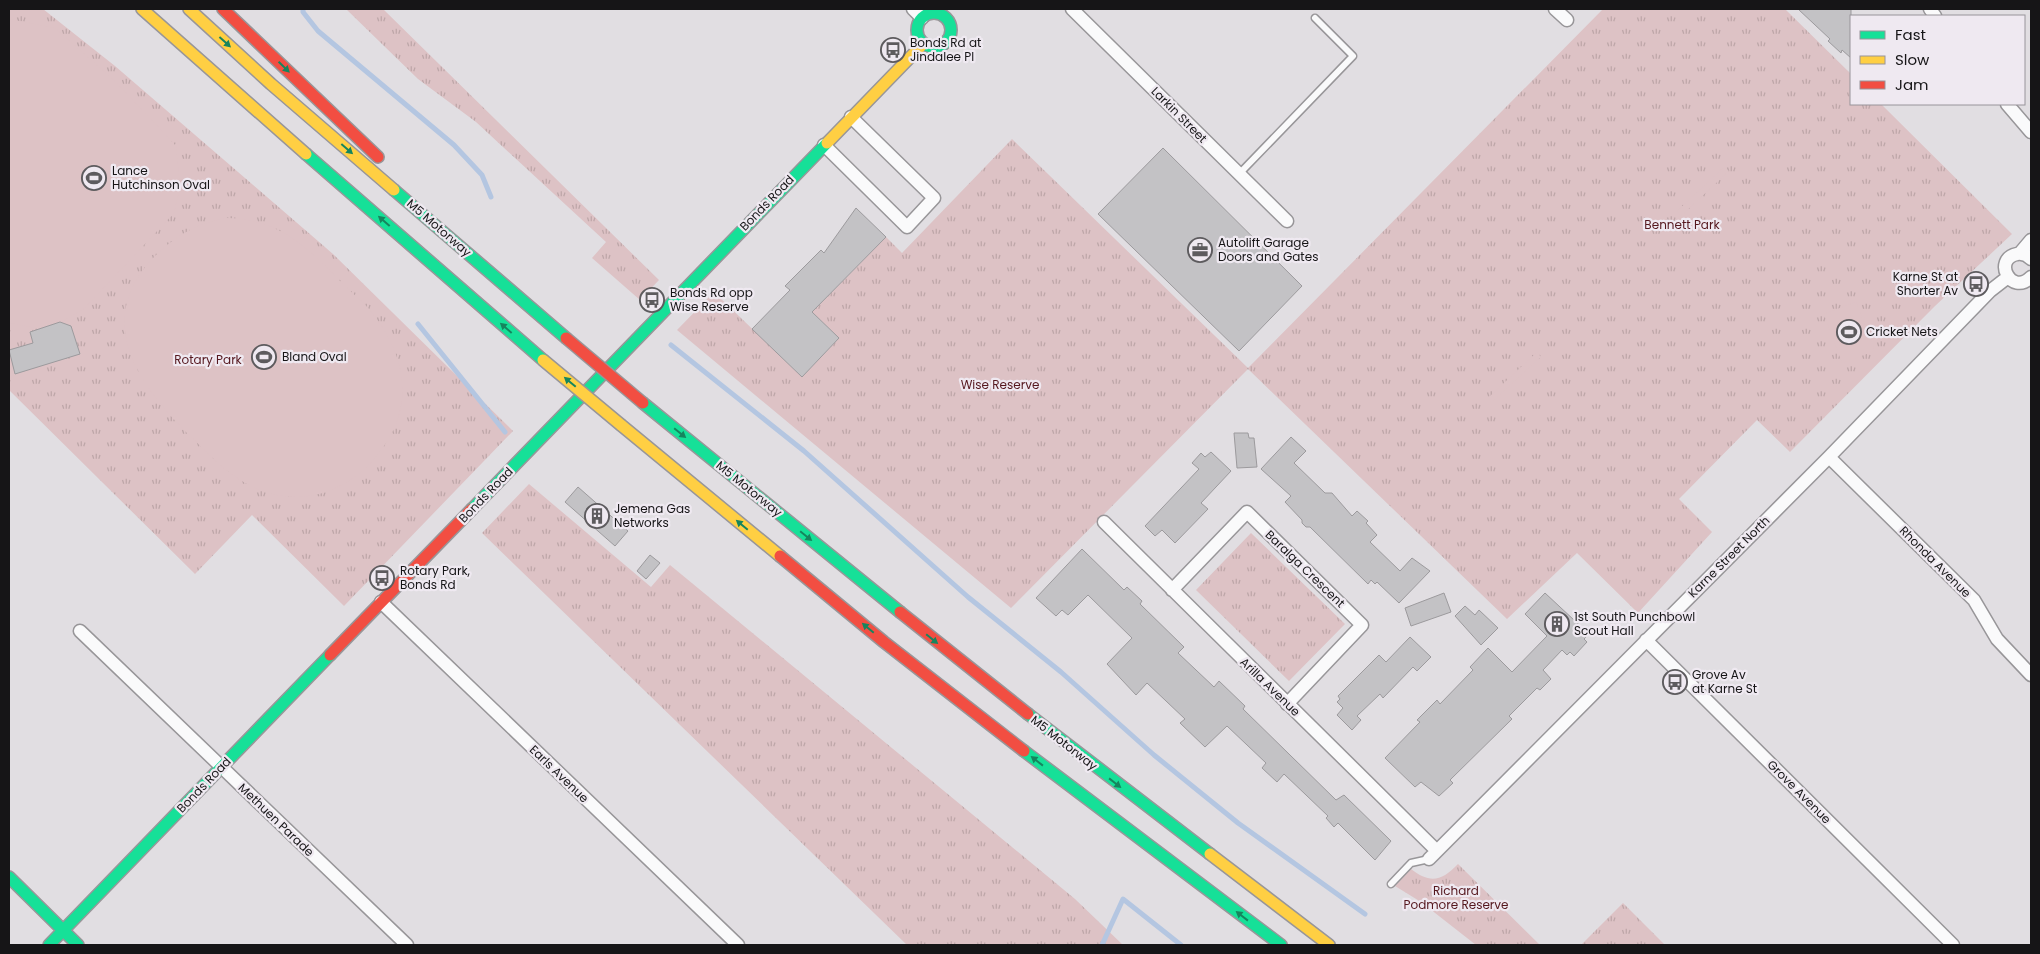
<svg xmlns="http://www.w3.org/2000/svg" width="2040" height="954" font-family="Poppins,sans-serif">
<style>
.park{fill:url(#park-tufts)}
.pitch{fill:#ddc2c5}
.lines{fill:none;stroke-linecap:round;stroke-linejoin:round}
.stream{stroke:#b4c6e1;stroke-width:5}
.building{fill:#c3c2c5;stroke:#9c9a9d}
.lane-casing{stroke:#989699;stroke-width:9}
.street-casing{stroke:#989699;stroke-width:15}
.fast-casing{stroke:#989699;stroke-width:14}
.slow-casing{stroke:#989699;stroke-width:14}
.jam-casing{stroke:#989699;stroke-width:14}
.lane{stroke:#fafafb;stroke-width:6}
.street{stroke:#fafafb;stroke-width:12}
.fast{stroke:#16e098;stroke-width:11}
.slow{stroke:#ffcf43;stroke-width:11}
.jam{stroke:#f24e42;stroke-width:11}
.slow-bridge-casing{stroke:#989699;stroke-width:14;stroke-linecap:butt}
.jam-bridge-casing{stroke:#989699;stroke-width:14;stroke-linecap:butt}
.slow-bridge{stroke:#ffcf43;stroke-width:11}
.jam-bridge{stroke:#f24e42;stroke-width:11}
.oneway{fill:#16855e}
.labels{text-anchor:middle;stroke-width:4.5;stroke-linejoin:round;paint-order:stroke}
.poi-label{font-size:12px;fill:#161517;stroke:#efe9f1;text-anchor:start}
.street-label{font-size:12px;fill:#161517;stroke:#efe9f1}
.park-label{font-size:12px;fill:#55171e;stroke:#efe9f1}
</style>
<defs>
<pattern id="park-tufts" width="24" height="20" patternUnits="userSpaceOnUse" patternTransform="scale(1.25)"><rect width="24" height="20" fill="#ddc2c5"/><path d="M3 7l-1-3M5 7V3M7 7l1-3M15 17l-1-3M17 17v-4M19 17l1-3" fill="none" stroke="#bda6a8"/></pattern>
</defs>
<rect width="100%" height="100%" fill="#e1dee2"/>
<path class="park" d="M9,9H43L115,66L333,254L513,431L344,606L252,515L195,574L9,390Z
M346,9H383L659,280L640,300L592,258L606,242L476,122L418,79Z
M1603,9H1785L1851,74V104H1881L2012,234L1935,306L1790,452L1757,420L1679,499L1712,532L1638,613L1577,553L1507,619L1248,369L1011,608L677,330L714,292L802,377L839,338L812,312L886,237L902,253L1012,139L1248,368Z
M529,484L651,587L670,565L1075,899L1123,945H907L482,533Z
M1251,533L1345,624L1289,681L1196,590Z
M1458,864L1540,945H1476L1421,902L1395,886L1411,869C1430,884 1442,881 1458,864Z
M1623,903L1665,945H1581Z"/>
<path class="pitch" d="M9,19L55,28L117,83L176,146L180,187L174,213L85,308L47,330L9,323Z
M1724,167L1729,171L1681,216L1677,211Z
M226,218C281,219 308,248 344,285C352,293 361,300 369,309C408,356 417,410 374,459C336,502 280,510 233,475C217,464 203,448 189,435C139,385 93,322 153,258C175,236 195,224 226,218Z
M1856,302L1875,351L1842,363L1824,314Z
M1537,352L1541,357L1493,401L1489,397Z"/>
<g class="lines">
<path class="stream" d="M303,9V12L318,31L454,145L482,175L491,197
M418,324L505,432
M671,345L804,451L968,597L1061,672L1154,755L1238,823L1365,914
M1102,945L1123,899L1181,945"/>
</g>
<path class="building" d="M1798,9H1851V58L1842,50L1841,53L1828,41L1830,39Z
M1163,148L1302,286L1239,351L1098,214Z
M856,208L886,237L812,312L839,338L802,377L752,329L790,290L785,286L821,250L824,253Z
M60,322L71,326L80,354L15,374L9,350L33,343L30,332Z
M1234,433H1248L1249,438H1254L1257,467L1237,468Z
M1291,437L1306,451L1294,463L1325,493H1332L1352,516L1357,511L1368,521L1366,523L1377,535L1370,542L1400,571L1412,558L1430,571L1399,603L1377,582L1375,584L1371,580L1368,584L1310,527H1306L1302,523V520L1285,502L1291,496L1261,469Z
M1211,452L1231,471L1201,503L1208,509L1175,543L1162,530L1155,536L1145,526L1199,469L1192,463L1201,453L1205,457Z
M578,487L628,531L615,546L565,502Z
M1082,549L1124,590L1127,587L1142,601L1140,604L1184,647L1178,653L1214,687L1219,681L1245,706L1243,709L1336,800L1344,795L1391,841L1375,860L1338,823L1334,827L1326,818L1328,816L1284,774L1277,782L1262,768L1266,763L1227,726L1205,747L1180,723L1185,719L1147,683L1136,695L1107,664L1132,638L1088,595L1068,615L1062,610L1056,616L1036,598Z
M650,555L660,563L646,579L637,571Z
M1444,593L1451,612L1411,626L1405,608Z
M1545,593L1589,634L1584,639L1587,642L1574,656L1570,652L1567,655L1562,650L1543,670L1551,679L1540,690L1537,688L1509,716L1512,719L1450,780L1453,783L1439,796L1421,782L1415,787L1385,758L1420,722L1417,720L1437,700L1440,704L1473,670L1470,667L1488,648L1512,672L1547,636L1525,614Z
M1465,606L1475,615L1479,610L1498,628L1481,645L1455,616Z
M1410,637L1431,657L1417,671L1413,667L1383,698L1380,694L1357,716L1361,720L1352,730L1337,715L1343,708L1337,702L1340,699L1338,696L1379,655L1386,662Z"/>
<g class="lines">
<defs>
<path id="lane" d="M1239,174L1353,56L1315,18
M1391,884L1411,863L1429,859"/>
<path id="street" d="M913,9L922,18
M1072,9L1287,221
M1555,9L1567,20
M1930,9L1935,16
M2007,104L2031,132
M824,145L907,227L934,198L851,117
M2020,253L2031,240
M2031,259C2027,255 2023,253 2017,254C1992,259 2011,297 2031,277
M1829,457L1974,600L1997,639L2031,675
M1104,522L1437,851
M1172,590L1247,512L1362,625L1287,704
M381,602L738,945
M80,631L407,945
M1646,640L1953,945
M1429,859L1829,457L1990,291L2008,277"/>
<path id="fast" d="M917 30a17 17 0 1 1 34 0a17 17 0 1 1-34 0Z
M306,154L543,360
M394,190L566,338
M643,403L900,612
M472,509L827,143
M1028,714L1210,854
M1024,751L1281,945
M9,877L78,945
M49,945L330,655"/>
<path id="slow" d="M142,9L306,154
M189,9L271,84L394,190
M827,143L923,44
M621,425L780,556
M1210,854L1329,945"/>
<path id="jam" d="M223,9L378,157
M780,556L884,642L1024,751
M900,612L1028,714
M330,655L472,509"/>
</defs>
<use href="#lane" class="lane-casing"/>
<use href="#street" class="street-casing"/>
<use href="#fast" class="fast-casing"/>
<use href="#slow" class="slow-casing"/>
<use href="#jam" class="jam-casing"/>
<use href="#lane" class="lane"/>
<use href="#street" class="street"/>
<use href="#fast" class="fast"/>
<use href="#slow" class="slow"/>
<use href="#jam" class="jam"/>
<defs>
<path id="slow-bridge" d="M543,360L621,425"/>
<path id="jam-bridge" d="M566,338L643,403"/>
</defs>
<use href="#slow-bridge" class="slow-bridge-casing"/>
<use href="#jam-bridge" class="jam-bridge-casing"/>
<use href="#slow-bridge" class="slow-bridge"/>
<use href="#jam-bridge" class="jam-bridge"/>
</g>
<defs><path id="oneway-solid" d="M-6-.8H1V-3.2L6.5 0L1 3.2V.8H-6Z" transform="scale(1.25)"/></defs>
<g class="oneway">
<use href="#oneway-solid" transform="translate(225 42) rotate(42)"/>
<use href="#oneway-solid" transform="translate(284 67) rotate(44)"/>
<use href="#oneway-solid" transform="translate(347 149) rotate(41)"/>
<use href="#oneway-solid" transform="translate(384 221) rotate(-139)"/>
<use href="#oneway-solid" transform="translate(506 328) rotate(-139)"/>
<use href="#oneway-solid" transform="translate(570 382) rotate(-140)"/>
<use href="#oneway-solid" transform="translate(680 433) rotate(39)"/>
<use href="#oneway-solid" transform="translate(742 525) rotate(-140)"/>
<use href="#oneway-solid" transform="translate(806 536) rotate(39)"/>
<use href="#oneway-solid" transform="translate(868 628) rotate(-140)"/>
<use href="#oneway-solid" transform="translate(932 639) rotate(39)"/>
<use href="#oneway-solid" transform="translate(1037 761) rotate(-142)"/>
<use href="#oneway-solid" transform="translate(1115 783) rotate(38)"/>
<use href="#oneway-solid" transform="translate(1242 916) rotate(-142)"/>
</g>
<defs>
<symbol id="bus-ring" viewBox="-11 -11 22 22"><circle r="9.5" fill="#efe9f1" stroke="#5d5b5e" stroke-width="1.5"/><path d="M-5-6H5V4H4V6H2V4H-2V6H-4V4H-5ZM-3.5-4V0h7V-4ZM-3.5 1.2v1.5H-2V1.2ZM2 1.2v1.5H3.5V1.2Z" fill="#5d5b5e"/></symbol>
<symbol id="stadium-ring" viewBox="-11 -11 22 22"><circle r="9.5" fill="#efe9f1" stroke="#5d5b5e" stroke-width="1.5"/><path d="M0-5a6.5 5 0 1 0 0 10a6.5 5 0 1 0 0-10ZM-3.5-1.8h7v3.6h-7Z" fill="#5d5b5e"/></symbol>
<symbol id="office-ring" viewBox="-11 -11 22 22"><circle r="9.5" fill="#efe9f1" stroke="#5d5b5e" stroke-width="1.5"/><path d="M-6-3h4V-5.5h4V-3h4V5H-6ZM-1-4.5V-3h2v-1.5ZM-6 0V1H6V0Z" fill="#5d5b5e"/></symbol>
<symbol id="building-ring" viewBox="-11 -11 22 22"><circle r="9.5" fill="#efe9f1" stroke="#5d5b5e" stroke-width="1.5"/><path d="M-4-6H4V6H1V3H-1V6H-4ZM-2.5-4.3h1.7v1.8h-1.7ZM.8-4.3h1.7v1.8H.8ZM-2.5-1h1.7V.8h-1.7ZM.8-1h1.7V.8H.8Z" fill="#5d5b5e"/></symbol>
</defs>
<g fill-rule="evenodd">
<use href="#bus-ring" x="879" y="36" width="28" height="28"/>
<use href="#stadium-ring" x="80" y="164" width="28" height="28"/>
<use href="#office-ring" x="1186" y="236" width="28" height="28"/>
<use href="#bus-ring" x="1962" y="270" width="28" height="28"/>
<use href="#bus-ring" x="638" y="286" width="28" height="28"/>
<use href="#stadium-ring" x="1835" y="318" width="28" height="28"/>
<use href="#stadium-ring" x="250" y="343" width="28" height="28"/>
<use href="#building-ring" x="583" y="502" width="28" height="28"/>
<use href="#bus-ring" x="368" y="564" width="28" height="28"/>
<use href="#building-ring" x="1543" y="610" width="28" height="28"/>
<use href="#bus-ring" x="1661" y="668" width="28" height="28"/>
</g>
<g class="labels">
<g class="poi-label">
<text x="910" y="47">Bonds Rd at<tspan x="910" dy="14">Jindalee Pl</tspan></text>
<text x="112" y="175">Lance<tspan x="112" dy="14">Hutchinson Oval</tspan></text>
<text x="1218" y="247">Autolift Garage<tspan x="1218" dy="14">Doors and Gates</tspan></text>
<text x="1958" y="281" text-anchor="end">Karne St at<tspan x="1958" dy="14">Shorter Av</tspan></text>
<text x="670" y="297">Bonds Rd opp<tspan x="670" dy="14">Wise Reserve</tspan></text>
<text x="1866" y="336">Cricket Nets</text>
<text x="282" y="361">Bland Oval</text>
<text x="614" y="513">Jemena Gas<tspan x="614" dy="14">Networks</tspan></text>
<text x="400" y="575">Rotary Park,<tspan x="400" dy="14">Bonds Rd</tspan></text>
<text x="1574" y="621">1st South Punchbowl<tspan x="1574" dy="14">Scout Hall</tspan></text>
<text x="1692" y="679">Grove Av<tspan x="1692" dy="14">at Karne St</tspan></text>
</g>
<g class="street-label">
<text transform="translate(1179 115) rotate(45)" y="4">Larkin Street</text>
<text transform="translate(767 203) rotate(-46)" y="4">Bonds Road</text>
<text transform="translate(439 228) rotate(41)" y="4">M5 Motorway</text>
<text transform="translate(749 489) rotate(39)" y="4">M5 Motorway</text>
<text transform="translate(486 495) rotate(-46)" y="4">Bonds Road</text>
<text transform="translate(1729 557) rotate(-45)" y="4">Karne Street North</text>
<text transform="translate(1935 562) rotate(45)" y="4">Rhonda Avenue</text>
<text transform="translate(1305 569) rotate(44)" y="4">Baralga Crescent</text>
<text transform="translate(1270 687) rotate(44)" y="4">Arilla Avenue</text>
<text transform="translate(1064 743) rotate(38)" y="4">M5 Motorway</text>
<text transform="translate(559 774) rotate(44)" y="4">Earls Avenue</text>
<text transform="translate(204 785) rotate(-46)" y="4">Bonds Road</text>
<text transform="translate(1799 792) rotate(45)" y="4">Grove Avenue</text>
<text transform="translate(276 820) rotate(44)" y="4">Methuen Parade</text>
</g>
<g class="park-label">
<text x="1682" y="229">Bennett Park</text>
<text x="208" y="364">Rotary Park</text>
<text x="1000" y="389">Wise Reserve</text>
<text x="1456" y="895">Richard<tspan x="1456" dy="14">Podmore Reserve</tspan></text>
</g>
</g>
<rect width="2040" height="954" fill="none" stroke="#161517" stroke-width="20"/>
<rect x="1850" y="15" width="175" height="90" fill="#efe9f1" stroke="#98949a"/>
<rect x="1860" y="31" width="25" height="8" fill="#16e098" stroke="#98949a"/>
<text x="1895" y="40" font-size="15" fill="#161517">Fast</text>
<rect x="1860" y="56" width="25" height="8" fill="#ffcf43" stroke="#98949a"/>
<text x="1895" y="65" font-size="15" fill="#161517">Slow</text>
<rect x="1860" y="81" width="25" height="8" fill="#f24e42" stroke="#98949a"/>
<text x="1895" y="90" font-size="15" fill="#161517">Jam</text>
</svg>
